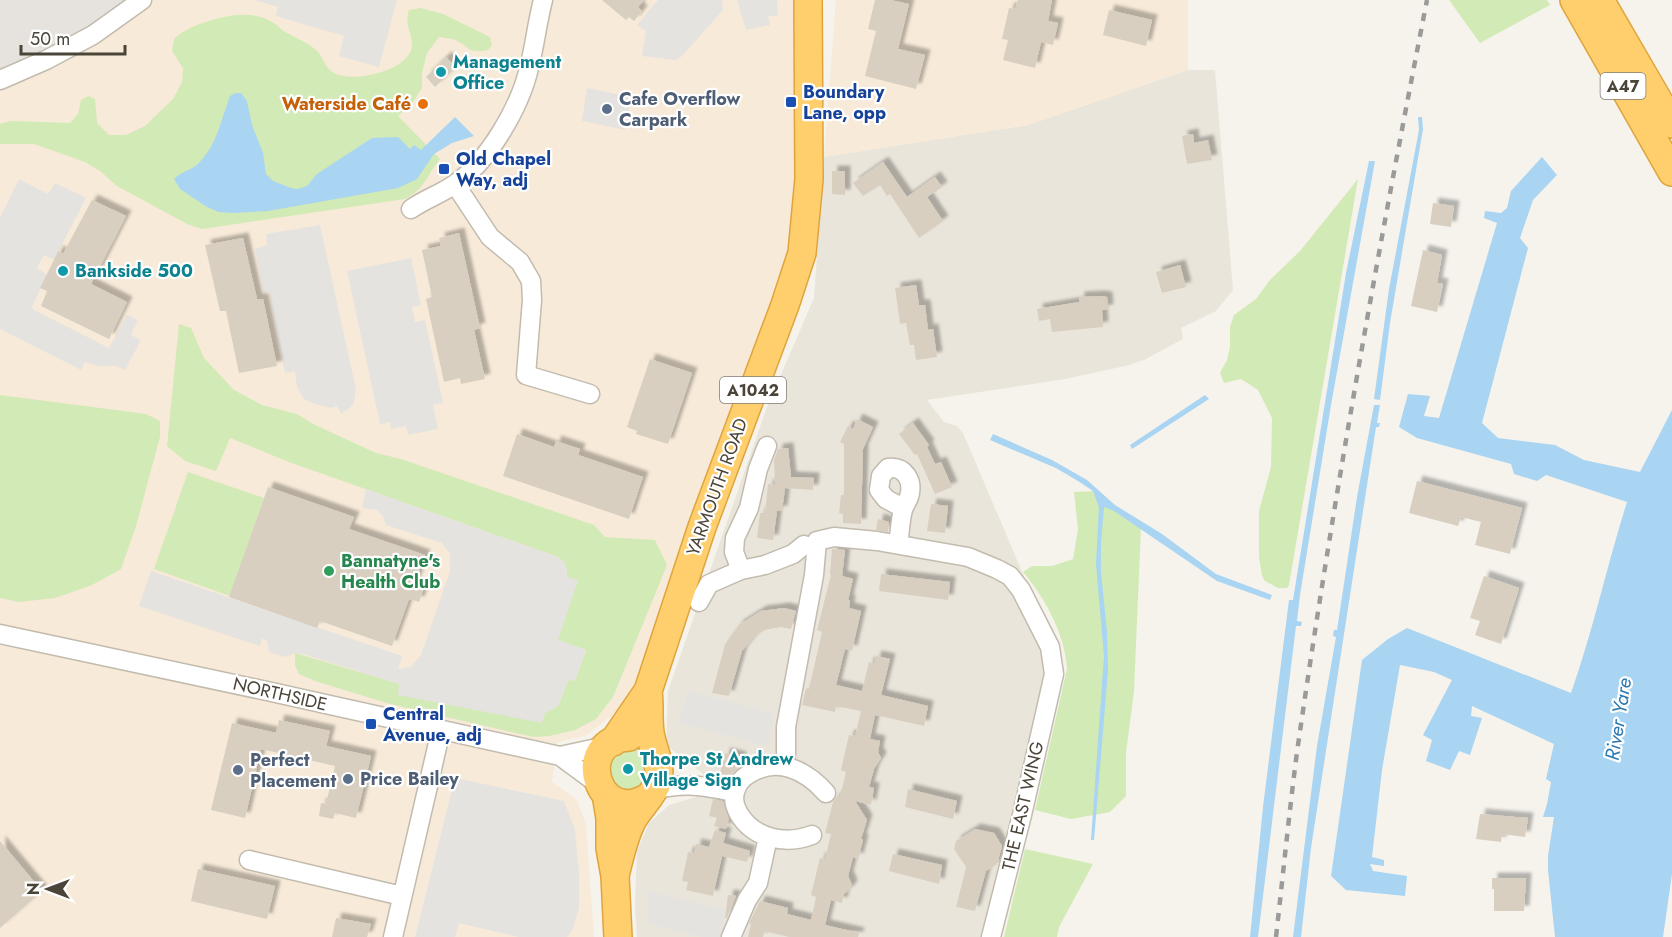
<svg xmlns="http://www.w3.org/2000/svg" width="1672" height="937" font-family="Jost,sans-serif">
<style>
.residential{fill:#eae5da}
.commercial{fill:#f7ead8}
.industrial{fill:#e6e2dd}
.green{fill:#d2eab5}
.parking{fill:#e5e3e0}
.water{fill:#a9d4f2}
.building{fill:#d8cfc1;filter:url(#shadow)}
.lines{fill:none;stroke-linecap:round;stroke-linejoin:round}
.minor-casing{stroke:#c2bbae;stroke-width:21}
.highway-casing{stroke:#e0a43c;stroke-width:30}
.minor{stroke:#fff;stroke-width:18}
.highway{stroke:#ffcf6e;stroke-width:27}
.rail{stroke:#9a9a9a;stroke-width:4.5;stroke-dasharray:8 8;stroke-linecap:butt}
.culture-dot{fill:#0f9aa8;stroke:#fff;stroke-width:2}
.transit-dot{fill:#1a4fb4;stroke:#fff;stroke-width:2}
.food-dot{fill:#e8710a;stroke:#fff;stroke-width:2}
.service-dot{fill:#5c6f8a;stroke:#fff;stroke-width:2}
.leisure-dot{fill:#2e9e5b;stroke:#fff;stroke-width:2}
.labels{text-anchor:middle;stroke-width:4.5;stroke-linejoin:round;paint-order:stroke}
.shield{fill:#fff;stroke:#817c74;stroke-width:1.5}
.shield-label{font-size:16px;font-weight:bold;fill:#4b4439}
.culture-label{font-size:18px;font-weight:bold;fill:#0d838f;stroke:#fff;text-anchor:start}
.transit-label{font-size:18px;font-weight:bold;fill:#164399;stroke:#fff;text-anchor:start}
.service-label{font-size:18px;font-weight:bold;fill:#4e5e75;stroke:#fff;text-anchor:start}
.food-label{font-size:18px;font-weight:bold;fill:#c56008;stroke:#fff;text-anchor:end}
.street-label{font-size:18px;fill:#4b4439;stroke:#fff}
.leisure-label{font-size:18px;font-weight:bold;fill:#27864d;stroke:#fff;text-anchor:start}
.water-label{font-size:20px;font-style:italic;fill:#2e7ab2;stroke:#fff}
</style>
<defs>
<filter id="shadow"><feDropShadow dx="5.5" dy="-5.5" stdDeviation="1.5" flood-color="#0004"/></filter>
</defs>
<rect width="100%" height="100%" fill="#f6f3ec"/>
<path class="residential" d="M1188,70H1215L1233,290L1216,311L1181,328L1183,339L1144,360L1125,366L1065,379L927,400L944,422L957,426L963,433L1063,668L1000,937H637L635,906L637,851L649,823L669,805L696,797L703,774L666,745L668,691L767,407L814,298L824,157L1028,125Z"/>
<path class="commercial" d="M142,0H795L800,175L791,255L630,699L609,718L585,736L557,742L552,782L576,799L586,824L594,937H0V80Z
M836,0H1188V70L1028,125L824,157Z"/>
<path class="industrial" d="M0,0H142L0,80Z"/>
<path class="green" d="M1449,0H1547L1550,5L1480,43Z
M421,8L443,14L490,37L492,45L488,50C465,54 472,47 455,40C450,38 444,38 439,37L427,53L422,73V88L413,102L398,116L440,159C427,175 425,189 405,199L202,229L187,224L117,186L100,171L85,162L34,144H0V124L11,121L70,123L78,114L81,100L88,96L95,99L97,123L109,135H126L145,126L173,99L182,82L183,68L172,51L174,39C184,30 193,26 206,22C226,15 253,10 272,22C278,25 281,30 287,33C296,38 306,42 315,49C324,56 323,67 334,73C352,83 404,72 411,50C415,35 403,26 409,10Z
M1358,179L1289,585L1287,588H1278L1265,581L1262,576L1259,557V511L1271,467L1272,418L1258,390L1241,379L1224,383L1220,373L1227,360L1230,347V327L1234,315L1256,299L1270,280L1300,251Z
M179,324L191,328L204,358L234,390L262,405L297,414L313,424L376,453L401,459L594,525L605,537L655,540L667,565L613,697L596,719L575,730L549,736L533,737L390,704L315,681L299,674L295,665V653L400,684L398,694L545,713L558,706L569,679L575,681L586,650L557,640L567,570L564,562L558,557L289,462L230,438L216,471L185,461L167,446Z
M0,395L146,414L160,421V437L136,526L121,569L92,585L55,598L19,602L0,598Z
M188,472L264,498L230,596L154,569Z
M1096,491L1141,527L1134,691L1126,753V796L1110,812L1071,819L1035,810L1067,669C1065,634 1045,598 1023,572L1032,566H1052L1073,559L1078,529L1074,492Z
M636,748L642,751L650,770L640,788L627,791L614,787L607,761L610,755Z
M1025,849L1093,864L1059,927L1057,937H1004Z"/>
<path class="parking" d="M254,0H397L379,67L339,56L344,36L276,16L278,7Z
M658,0H722L723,10L681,57L675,60L642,56L646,31L637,25Z
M737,0H777L778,16H768L770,25L746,30Z
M587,88L631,97L626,130L582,121Z
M19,179L48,194L55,183L86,198L54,260L44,255L37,268L47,275L32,307L34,310L109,348L127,315L138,320L131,335L141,340L125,370L115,366H98L85,362L81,370L0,329V218Z
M320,225L356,389L354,402L351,407L341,414L337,406L331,408L312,403L304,399L297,387L295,371L285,373L269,292L264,293L255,249L267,245L266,234Z
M411,258L421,305L412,307L415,322L425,320L443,403L433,405L438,429L408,435L406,426L391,429L390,422L380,424L347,271Z
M366,489L558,557L564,562L567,570V577L578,580L558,640L586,650L575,681L569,679L558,706L545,713L542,723L398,695L399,684L303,654L295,653L285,657L269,652L267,641L262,638L260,646L139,606L151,571L402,656L398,669L411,667L421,655L450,571V554L442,543L386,525L383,516L377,510L362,508Z
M688,691L774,714L768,746L679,723Z
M455,778L564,801L575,830L579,873V908L572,931L567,937H519L459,923L455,937H415Z
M648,891L726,910L720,937H702L649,924Z"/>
<path class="water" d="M235,93H241L247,101L252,125L263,153L266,174L273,181L291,188L298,189L307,186L317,174L372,138L398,137L410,149L414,145L421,150L455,117L474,136L452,143L434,154L417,179L398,188L268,211L233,213L219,212L207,207L180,189L174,179C181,172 191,170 198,164C217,145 221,120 230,96Z
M1418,117H1422L1423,129L1390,323L1380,400L1374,399L1389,289L1419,130Z
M1542,157L1557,175L1533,200L1520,238L1528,248L1482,423L1498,438L1555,445L1584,460L1640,472L1672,410V874L1663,937H1555L1548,870V856L1554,817H1543L1547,804L1551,782L1546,779L1554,744L1472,706L1471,716L1482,718L1470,755L1459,751L1450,770L1426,761L1432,740L1423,735L1452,680L1434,672L1400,665L1382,770L1372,857L1384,860V866L1370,864L1373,871L1407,876L1405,896L1346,890L1331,876L1362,660L1388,639L1407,628L1571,693C1593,631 1607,565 1627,502L1546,475L1537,481L1514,474L1511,464L1417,438L1399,427L1408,394L1430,396L1424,416L1439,418L1497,223L1484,218L1485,211L1501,213L1507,208L1511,191Z
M1369,161H1375L1331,405L1300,595L1297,621L1302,622L1301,626H1296L1258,937H1250L1263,807L1289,600H1293L1346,273Z
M1205,395L1209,399L1132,449L1130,445Z
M1374,405H1380L1377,423H1380L1379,427H1376L1311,848L1301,937H1293L1317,746L1336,637L1333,636L1334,630H1337L1357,497Z
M993,434L1052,460L1087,480L1115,505L1162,534L1216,574L1272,595L1270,600L1217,581L1114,511L1104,507L1101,543V572L1107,632L1108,671L1094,840H1091L1104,656L1096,564L1099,507L1093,491L1078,481L1056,468L990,440Z"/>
<path class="building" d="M602,0H644L638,7L642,11L634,21L629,17L626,20Z
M875,0H890L909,4L898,49L925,55L916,89L865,76L876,31L868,29Z
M1018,0H1052L1048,21L1058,23L1053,45L1041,42L1035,68L1003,60L1008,40L1002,39L1009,8L1015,9Z
M1109,10L1152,20L1146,46L1103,35Z
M446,57L456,67L435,87L426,77Z
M1193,134L1194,143L1208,140L1212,160L1187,164L1182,136Z
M883,162L907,197L935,177L942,187L927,197L943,221L919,238L890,194L887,196L880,185L863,196L853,183Z
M832,171H845V195L832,194Z
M92,200L126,216L91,284L127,302L109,339L41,306L47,291L40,288L54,260L58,251L63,254Z
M1433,203L1454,206L1451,227L1430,224Z
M459,233L480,328L474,330L485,379L461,384L460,378L444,382L426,299L432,297L422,250L441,246L439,238Z
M243,238L257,299H263L277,366L239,373L226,311H220L205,245Z
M1423,250L1442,255L1437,283L1443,284L1437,312L1411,306Z
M1180,265L1186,287L1162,293L1156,272Z
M916,285L919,305H925L928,330L933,329L937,357L916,360L914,345H910L906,323L900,324L895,288Z
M1100,296L1107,297L1108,310H1102L1103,327L1052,332L1050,319L1039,321L1037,309L1079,302V297Z
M650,359L692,373L668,444L636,434L637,431L627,427Z
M857,419L873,427L863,449L861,524L843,523V514L839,513L841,495H844V444L840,442L848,426L853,429Z
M913,423L929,445L927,447L935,464L941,462L952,487L935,494L917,454L915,455L899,434Z
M517,434L554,447L556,441L580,449L578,455L643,477L629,519L503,476Z
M788,448L791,477L814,478L813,490L785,488L782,511H777L773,540L757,538L760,513H765L768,484L775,485L774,460L778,449Z
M1417,481L1522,508L1510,554L1475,545L1481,522L1461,517L1458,526L1409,513Z
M268,487L354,517L349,529L425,555L413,587L423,590L419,602L409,599L392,646L320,621L317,628L229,597Z
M931,504L948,506L945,533L927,531Z
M878,519L889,522L888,532L876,530Z
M832,549L845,550L842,576L853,579L848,600H850L849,608L861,611L852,651L845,649L836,685L862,691L869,662L874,664L876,656L890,659L881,695L928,706L924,726L875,715L870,739L880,741L878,752L881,758L874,769L869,787L874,788L871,805L855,801L867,820L861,839L863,840L858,859L853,857L848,876L852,885L850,889L844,894L842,903L831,900L825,925L859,933L858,937H789L764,931L763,937H748L751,924L749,923L760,901L788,908L787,914L811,920L816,897L811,895L820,858L825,859L831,834L825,833L833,802L837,796L840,797L846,772L841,770L849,735L855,736L861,711L836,706L835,712L802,705L806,688L809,689L822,632L817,630L831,575L830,574Z
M881,574L950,582L948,600L879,591Z
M1484,576L1519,588L1501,644L1475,635L1480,621L1470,618Z
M784,608L796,611L791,629L781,627L764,630L752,639L742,651L729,696L712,693L725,644L739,625L761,611Z
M279,720L330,731L326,746L371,756L356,818L335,813L333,819L319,816L321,803L326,804L335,766L261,749L245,818L211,810L232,723L276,733Z
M725,753L741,757L739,767L730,776L720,774Z
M908,789L957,801L953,819L905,807Z
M713,799L723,801L729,818L726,829L714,826L717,818L709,816Z
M1480,814L1528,818L1525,837L1502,834L1501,842L1476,839Z
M975,829L994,833L1002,846L997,864L986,871L975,911L956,907L966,867L954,849L956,841Z
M715,830L726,833L723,843L750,851L747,862L722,856L713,896L686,890L688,882L682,881L688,852L694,853L696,844L709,847Z
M0,841L42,891L0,928Z
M893,854L942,865L939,884L889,871Z
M198,869L275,886L267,919L191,901Z
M1492,878H1526L1524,911H1494V889H1492Z
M728,895L736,896L727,918H725Z
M336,918L371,924L367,937H332Z"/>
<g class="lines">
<defs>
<path id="minor" d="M0,80L46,60L93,35L142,0
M455,184L490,237L520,262L531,281L532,300L526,375L590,394
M411,209C425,199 441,194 455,184C488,162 520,107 529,68C535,45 537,23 543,0
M898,544C900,533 900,521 903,510C904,506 907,502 909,497C914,481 905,466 888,468L881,476L879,490L886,499L903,508
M741,570L734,552L735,538L749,508L758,469L767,446
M699,602L709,584L741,570L765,565L793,554L804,545
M0,634L267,691L560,756L598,784
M560,756L606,746
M783,766L786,755V727L814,575L817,541L834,537L877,541L968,557L997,569L1010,576L1021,590L1050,647L1054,674L1022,815L991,937
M654,790C686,782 704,786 735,792
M812,835C786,845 754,839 739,814C735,807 733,799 735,792C737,784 742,778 749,774C777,756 806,770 826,793
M249,860L402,896
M393,937L441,730
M731,937L747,900L758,883L768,837"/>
<path id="highway" d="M1574,0L1672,172
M1600,0L1672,124
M629,737C572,740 597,828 648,797
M613,742L648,691L702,527L785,305L802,253L809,179L808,0
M606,794L610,818V848L615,876L618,937
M615,876C619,859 623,840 631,823C638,808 653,797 658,781C662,762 652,749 650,732C648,718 650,705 648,691"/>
</defs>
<use href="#minor" class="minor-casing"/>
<use href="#highway" class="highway-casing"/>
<use href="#minor" class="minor"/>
<use href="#highway" class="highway"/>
<path class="rail" d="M1276,937C1283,875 1289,814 1297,752C1333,501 1378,250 1427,0"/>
</g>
<g class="culture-dot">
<circle cx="441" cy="72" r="6"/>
<circle cx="63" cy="271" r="6"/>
<circle cx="628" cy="769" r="6"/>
</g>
<g class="transit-dot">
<rect x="785" y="96" width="12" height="12" rx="3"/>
<rect x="438" y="163" width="12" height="12" rx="3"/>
<rect x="365" y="718" width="12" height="12" rx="3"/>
</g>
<circle class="food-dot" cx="423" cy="104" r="6"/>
<g class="service-dot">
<circle cx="607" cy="109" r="6"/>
<circle cx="238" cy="770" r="6"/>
<circle cx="348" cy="779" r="6"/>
</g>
<circle class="leisure-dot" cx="329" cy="571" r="6"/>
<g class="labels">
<g class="shield">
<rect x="1600.5" y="73" width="45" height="26" rx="4.5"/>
<rect x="720" y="377" width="66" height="26" rx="4.5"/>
</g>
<g class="shield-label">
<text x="1623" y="92">A47</text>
<text x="753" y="396">A1042</text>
</g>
<g class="culture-label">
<text x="453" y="68">Management<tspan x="453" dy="21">Office</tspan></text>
<text x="75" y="277">Bankside 500</text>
<text x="640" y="765">Thorpe St Andrew<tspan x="640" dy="21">Village Sign</tspan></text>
</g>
<g class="transit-label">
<text x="803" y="98">Boundary<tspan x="803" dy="21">Lane, opp</tspan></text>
<text x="456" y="165">Old Chapel<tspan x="456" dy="21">Way, adj</tspan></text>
<text x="383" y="720">Central<tspan x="383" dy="21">Avenue, adj</tspan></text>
</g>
<g class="service-label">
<text x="619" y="105">Cafe Overflow<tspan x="619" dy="21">Carpark</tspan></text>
<text x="250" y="766">Perfect<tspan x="250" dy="21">Placement</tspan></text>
<text x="360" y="785">Price Bailey</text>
</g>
<g class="food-label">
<text x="411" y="110">Waterside Café</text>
</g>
<g class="street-label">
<text transform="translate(717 487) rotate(-70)" y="6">YARMOUTH ROAD</text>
<text transform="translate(280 694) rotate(13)" y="6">NORTHSIDE</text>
<text transform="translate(1023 806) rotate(-77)" y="6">THE EAST WING</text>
</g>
<g class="leisure-label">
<text x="341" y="567">Bannatyne's<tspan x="341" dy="21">Health Club</tspan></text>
</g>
<g class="water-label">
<text transform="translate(1618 719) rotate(-81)" y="7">River Yare</text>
</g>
</g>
<g transform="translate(48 889) rotate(270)" stroke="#ffffff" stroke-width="4.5" paint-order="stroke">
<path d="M0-4.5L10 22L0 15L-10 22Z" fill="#4b4439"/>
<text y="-9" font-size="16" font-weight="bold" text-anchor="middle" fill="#4b4439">N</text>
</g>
<path d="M21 45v9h104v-9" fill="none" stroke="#4b4439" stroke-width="3"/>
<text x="30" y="45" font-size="18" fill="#4b4439" stroke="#ffffff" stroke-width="4.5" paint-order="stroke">50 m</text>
</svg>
